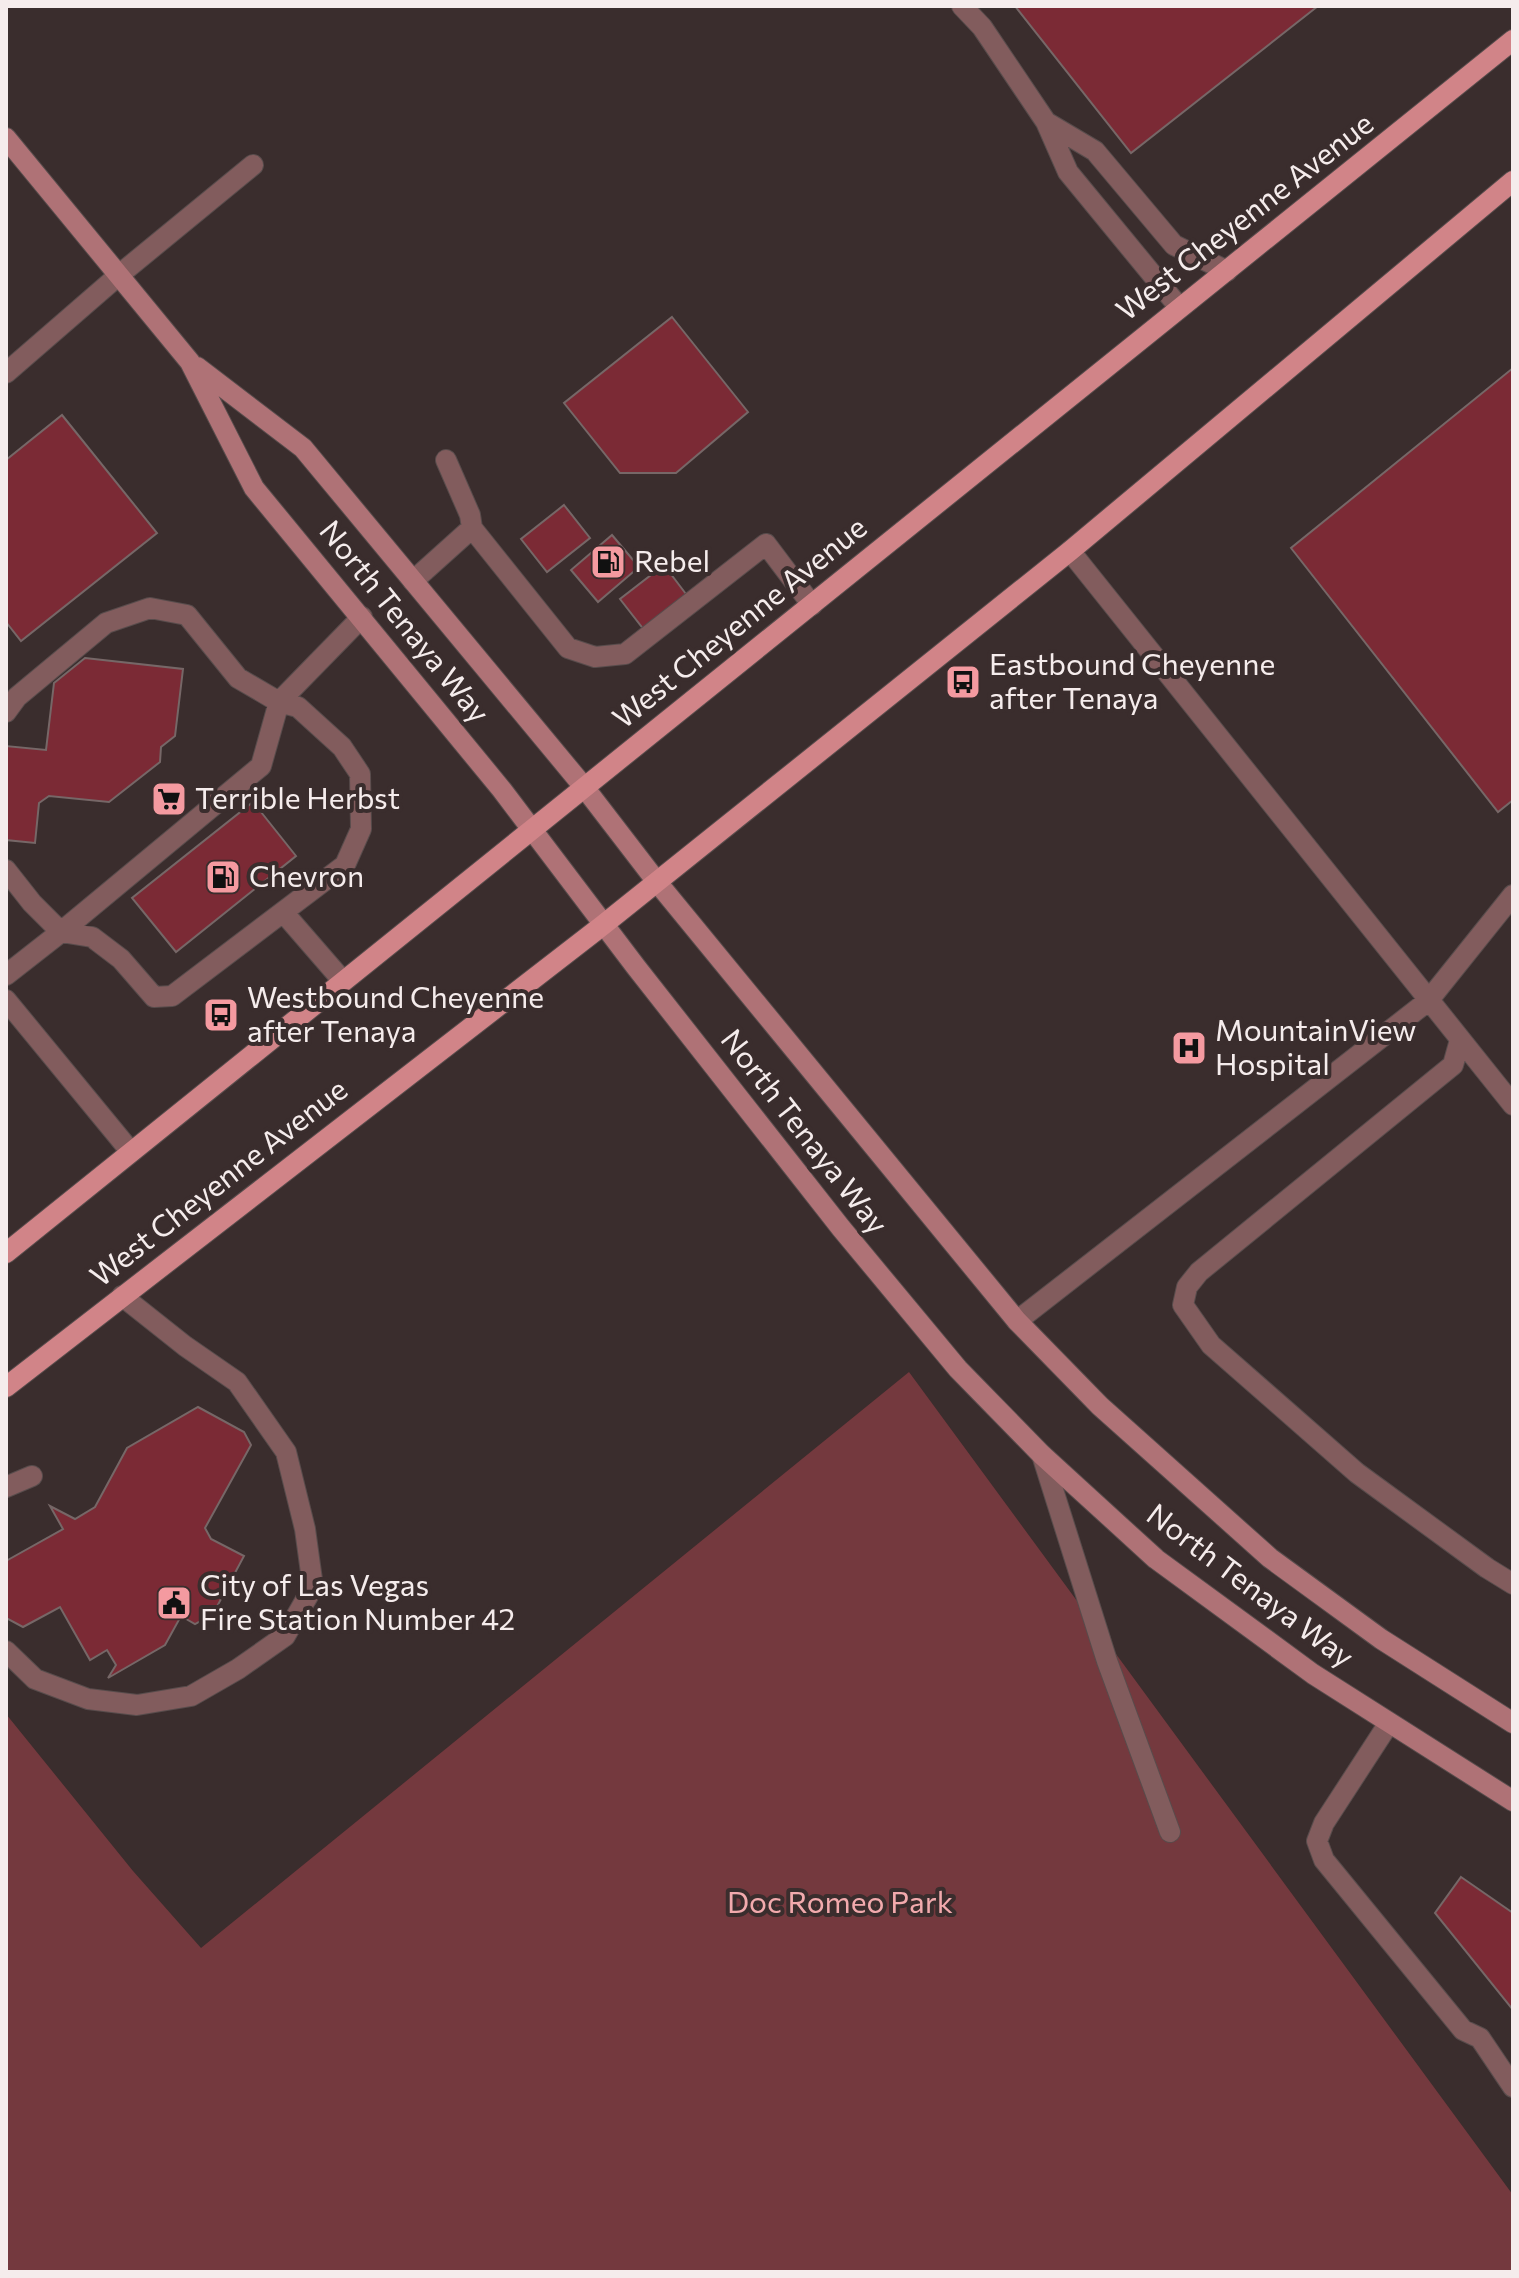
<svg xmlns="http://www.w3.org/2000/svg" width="1519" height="2278" font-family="Commissioner,sans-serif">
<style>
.green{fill:#74393e}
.building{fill:#7b2a35;stroke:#766767;stroke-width:2}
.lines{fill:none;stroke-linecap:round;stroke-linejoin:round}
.lane-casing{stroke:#584c4c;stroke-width:22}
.secondary-casing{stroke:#584c4c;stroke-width:22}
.primary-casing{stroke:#584c4c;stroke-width:22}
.lane{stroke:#825c5d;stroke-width:20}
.secondary{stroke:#af7276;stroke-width:20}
.primary{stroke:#d18488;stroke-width:20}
.labels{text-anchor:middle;stroke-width:8;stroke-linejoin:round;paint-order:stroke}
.street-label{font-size:30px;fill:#f5ecec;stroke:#3a2d2d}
.poi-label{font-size:30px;fill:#f5ecec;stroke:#3a2d2d;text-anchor:start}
.park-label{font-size:30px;fill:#f2aaad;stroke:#3a2d2d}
</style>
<rect width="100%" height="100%" fill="#3a2d2d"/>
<path class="green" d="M909,1372L1513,2195V2272H6V1714L133,1871L201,1948Z"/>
<path class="building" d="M1015,6H1318L1131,153Z
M672,317L748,412L676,473H620L564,403Z
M1513,368V800L1498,812L1291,548Z
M62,415L157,533L21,641L6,622V460Z
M564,505L590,538L547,572L521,539Z
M612,535L639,567L598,602L571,570Z
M664,565L689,598L645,631L620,599Z
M85,658L183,669L175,736L161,747L160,762L109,802L49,796L39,803L35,843L6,840V746L46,750L54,683Z
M253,802L296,856L176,952L132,898Z
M198,1407L244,1432L251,1445L205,1528L211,1539L244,1556L213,1614L195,1624L181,1616L165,1645L108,1678L116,1665L107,1650L90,1660L60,1607L23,1627L6,1618V1561L63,1529L50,1506L75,1519L95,1507L127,1448Z
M1461,1877L1513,1913V2010L1435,1913Z"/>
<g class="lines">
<defs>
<path id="lane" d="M962,6L982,27L1046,122L1068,172L1179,307
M1046,122L1095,151L1174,245L1227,271
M6,373L119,275L253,165
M472,528L568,648L595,657L625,654L766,544L812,605
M1070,551L1513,1105
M413,581L472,528L470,515L446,460
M279,702L298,707L342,747L360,774L361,829L345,865L172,996L154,997L121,959L92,937L61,932L261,766Z
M6,712L17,697L106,623L150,608L187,615L238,678L279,702L362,617
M6,870L32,903L61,932L6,975
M283,912L342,980
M6,1000L131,1152
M1460,1040L1453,1065L1199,1272L1187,1287L1183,1305L1211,1345L1357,1473L1487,1568L1513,1584
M1017,1321L1428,1001L1513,895
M1042,1455L1107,1661L1170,1832
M6,1487L32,1476
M6,1651L35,1679L88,1699L137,1705L191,1696L238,1669L285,1636L313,1587L305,1529L286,1452L237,1382L185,1346L122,1296
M1389,1723L1324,1823L1317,1841L1324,1860L1463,2030L1480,2038L1513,2087"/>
<path id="secondary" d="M6,138L190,362L254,488L502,790L636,967L841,1228L958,1369L1042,1455L1156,1559L1313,1674L1513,1801
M197,367L303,448L584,787L657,882L1017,1321L1100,1406L1270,1558L1381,1639L1513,1723"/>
<path id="primary" d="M6,1253L1513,40
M6,1387L603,925L1070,551L1513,181"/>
</defs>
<use href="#lane" class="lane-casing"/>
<use href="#secondary" class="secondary-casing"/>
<use href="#primary" class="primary-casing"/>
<use href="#lane" class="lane"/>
<use href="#secondary" class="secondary"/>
<use href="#primary" class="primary"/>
</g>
<defs>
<symbol id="fuel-square" viewBox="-11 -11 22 22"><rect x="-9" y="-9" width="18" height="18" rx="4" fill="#f49aa0" stroke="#3a2d2d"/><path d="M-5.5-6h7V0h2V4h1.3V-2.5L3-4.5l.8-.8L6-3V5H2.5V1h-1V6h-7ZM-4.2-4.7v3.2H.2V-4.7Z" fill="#111"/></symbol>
<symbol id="bus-square" viewBox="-11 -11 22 22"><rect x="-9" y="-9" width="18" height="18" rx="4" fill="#f49aa0" stroke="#3a2d2d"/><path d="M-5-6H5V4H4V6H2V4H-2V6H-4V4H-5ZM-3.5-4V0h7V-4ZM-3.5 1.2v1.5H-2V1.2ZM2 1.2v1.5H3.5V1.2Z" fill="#111"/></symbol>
<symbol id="supermarket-square" viewBox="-11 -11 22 22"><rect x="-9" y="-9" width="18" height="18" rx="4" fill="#f49aa0" stroke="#3a2d2d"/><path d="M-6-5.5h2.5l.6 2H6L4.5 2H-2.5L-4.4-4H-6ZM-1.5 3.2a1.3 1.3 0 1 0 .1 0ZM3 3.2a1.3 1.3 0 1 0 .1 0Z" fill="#111"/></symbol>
<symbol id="hospital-square" viewBox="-11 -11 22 22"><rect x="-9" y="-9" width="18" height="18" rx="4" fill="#f49aa0" stroke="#3a2d2d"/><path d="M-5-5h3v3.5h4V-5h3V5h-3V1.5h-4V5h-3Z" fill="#111"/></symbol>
<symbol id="civic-square" viewBox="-11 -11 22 22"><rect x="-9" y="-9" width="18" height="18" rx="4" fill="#f49aa0" stroke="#3a2d2d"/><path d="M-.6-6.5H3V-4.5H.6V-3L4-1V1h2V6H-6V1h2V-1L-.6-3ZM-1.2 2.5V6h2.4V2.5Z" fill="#111"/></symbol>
</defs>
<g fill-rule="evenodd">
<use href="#fuel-square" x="588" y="542" width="40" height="40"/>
<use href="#bus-square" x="943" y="662" width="40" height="40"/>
<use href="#supermarket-square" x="149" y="779" width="40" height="40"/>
<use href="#fuel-square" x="203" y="857" width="40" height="40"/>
<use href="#bus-square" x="201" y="995" width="40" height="40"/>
<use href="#hospital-square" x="1169" y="1028" width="40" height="40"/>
<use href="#civic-square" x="154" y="1583" width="40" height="40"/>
</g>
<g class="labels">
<g class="street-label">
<text transform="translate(1245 217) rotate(-38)" y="10">West Cheyenne Avenue</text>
<text transform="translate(404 622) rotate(51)" y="10">North Tenaya Way</text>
<text transform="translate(740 623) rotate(-39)" y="10">West Cheyenne Avenue</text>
<text transform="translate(804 1132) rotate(52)" y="10">North Tenaya Way</text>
<text transform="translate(219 1183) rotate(-38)" y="10">West Cheyenne Avenue</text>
<text transform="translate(1250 1586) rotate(37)" y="10">North Tenaya Way</text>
</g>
<g class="poi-label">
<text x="634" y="572">Rebel</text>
<text x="989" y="675">Eastbound Cheyenne<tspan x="989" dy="34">after Tenaya</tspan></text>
<text x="195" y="809">Terrible Herbst</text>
<text x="249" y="887">Chevron</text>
<text x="247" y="1008">Westbound Cheyenne<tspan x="247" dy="34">after Tenaya</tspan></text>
<text x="1215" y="1041">MountainView<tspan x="1215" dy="34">Hospital</tspan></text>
<text x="200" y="1596">City of Las Vegas<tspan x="200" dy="34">Fire Station Number 42</tspan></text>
</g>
<g class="park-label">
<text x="840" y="1913">Doc Romeo Park</text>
</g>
</g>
<rect width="1519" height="2278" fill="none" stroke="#f5ecec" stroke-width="16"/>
</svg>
